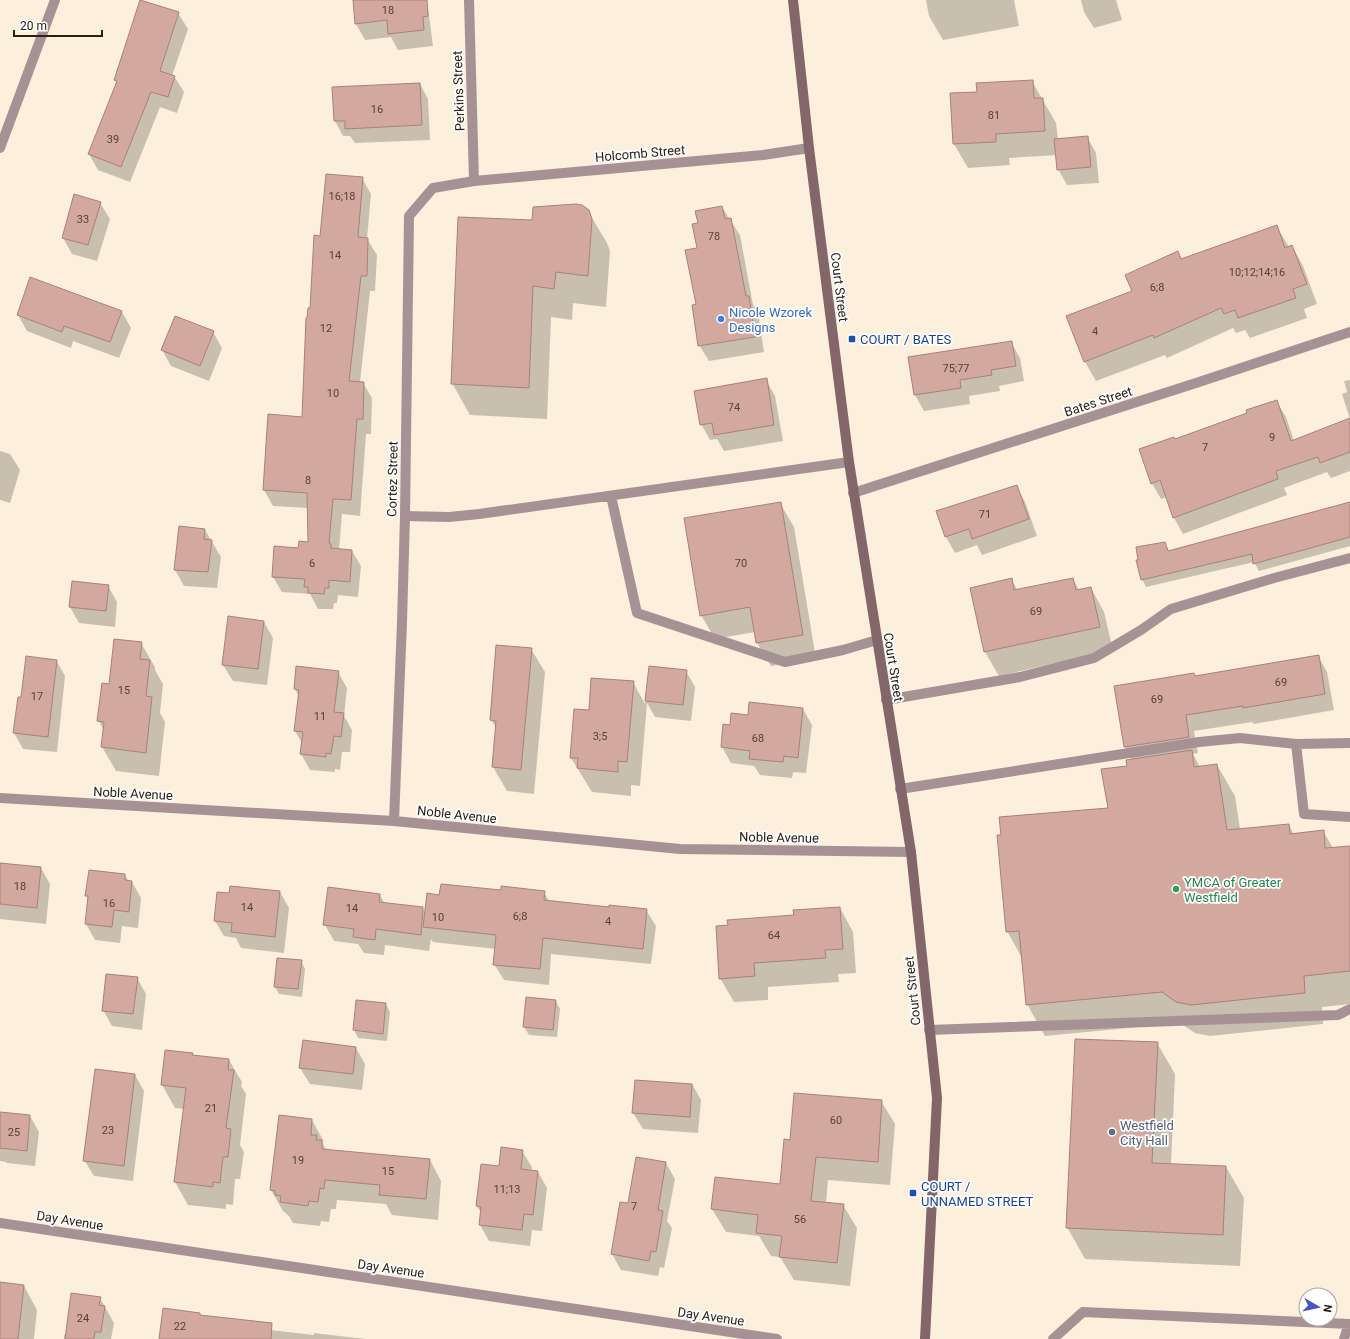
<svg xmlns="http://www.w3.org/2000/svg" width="1350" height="1339" font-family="Roboto,sans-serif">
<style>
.shadow{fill:#0003}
.building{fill:#d3a89f;stroke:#a8817a}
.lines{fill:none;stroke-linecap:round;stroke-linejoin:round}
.service{stroke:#a69294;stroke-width:10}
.minor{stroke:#a69294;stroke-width:10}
.secondary{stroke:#826669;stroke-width:10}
.shop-dot{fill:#3f7fe0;stroke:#fff;stroke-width:1.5}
.transit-dot{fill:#1a4fb4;stroke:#fff;stroke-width:1.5}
.leisure-dot{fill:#2e9e5b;stroke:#fff;stroke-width:1.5}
.service-dot{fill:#5c6f8a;stroke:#fff;stroke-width:1.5}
.labels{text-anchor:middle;stroke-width:3.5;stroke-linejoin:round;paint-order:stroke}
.number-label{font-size:11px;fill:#544338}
.street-label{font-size:13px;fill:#292115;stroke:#fff}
.shop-label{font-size:13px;fill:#366cbe;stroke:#fff;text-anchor:start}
.transit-label{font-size:13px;fill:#164399;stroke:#fff;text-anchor:start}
.leisure-label{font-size:13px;fill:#27864d;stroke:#fff;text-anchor:start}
.service-label{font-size:13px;fill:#4e5e75;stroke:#fff;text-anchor:start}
</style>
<rect width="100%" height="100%" fill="#fcefdb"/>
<path class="shadow" d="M354,0H427L433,46L398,50L391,37L365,40L356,24Z
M926,0H1014L1019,26L943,40L929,16Z
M1081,0H1116L1122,20L1094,28L1084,12Z
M178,13L188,29L172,76H174L184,92L177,113L160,107L130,182L98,170L89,154L117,83L115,80Z
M1032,81L1056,123L1058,139L1087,137L1096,153L1099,183L1067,185L1058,169L1057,155L1009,158L1010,165L968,168L954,144L978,93Z
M420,84L428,99L430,140L355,143L350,136H343L335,121L333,88Z
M362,178L371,194L367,239L377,255L375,291H370L360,382L363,383L372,398L371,434H366L360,516L342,514L339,550L352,551L361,566L358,597L338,595L337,603H334L333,609H318L310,594L282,592L273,577L299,549L309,543L308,508L273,506L264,490L269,415L303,418L311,309L321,237Z
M100,203L110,219L97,261L72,254L63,238Z
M722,207L740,235L753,305L758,313L764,352L709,361L699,345L697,305L699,224Z
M588,211L607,243L610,251L606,307L573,303L572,320L551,317L547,419L470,415L452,383L533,221Z
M1277,227L1289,247L1292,246L1303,266L1317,304L1304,309L1307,318L1250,338L1245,330L1236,333L1233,328L1167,358L1165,355L1096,381L1085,362L1134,291L1177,252L1181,260Z
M31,279L122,312L131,328L119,358L73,341L71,348L27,331L18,315Z
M175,317L213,332L222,348L209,381L171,366L162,350Z
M1011,342L1020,358L1024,381L999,386L1000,391L969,396L970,404L924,411L915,395L909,358Z
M766,380L775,396L783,441L724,451L717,439L710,440L701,424Z
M1350,380V419L1342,394L1347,392L1344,381Z
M1276,401L1286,417L1294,441L1350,419V471L1331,478L1327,472L1284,488L1287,495L1183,534L1174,518L1167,497L1161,499L1152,483L1175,440L1248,414Z
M0,451L10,454L20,470L10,503L0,500Z
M1016,486L1025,502L1037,536L982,555L977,545L955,553L946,537L938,512Z
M780,503L794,527L816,659L771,666L757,643L755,632L715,639L701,615Z
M1350,503V546L1259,571L1254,562L1146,587L1142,579L1165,543L1169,551Z
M205,530L221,557L217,588L184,586L175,570Z
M1011,579L1018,591L1073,579L1079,590L1091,588L1104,612L1113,650L999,676L985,652Z
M108,586L117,602L115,627L79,623L70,607Z
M229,618L264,622L273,638L267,685L233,681L223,665Z
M141,643L155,667V670L163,684L160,713L165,722L159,776L116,771L102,747L104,731L99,721L110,685Z
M531,649L545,672L534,794L507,791L493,767L497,729L491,720Z
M1318,656L1327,672L1334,710L1254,724L1252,722L1194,731L1198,753L1193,754L1200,767L1217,765L1235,796L1240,829L1289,825L1294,835L1323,831L1333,848L1350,847V1004L1322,1007L1323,1024L1210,1036L1195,1033L1180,1023L1045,1036L1027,1004L1022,958L1007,931L1109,809L1132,760L1125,747L1115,687L1194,674L1195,676Z
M56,660L65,676L57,752L23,749L14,733L22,698Z
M650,667L686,671L695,687L691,721L655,717L647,703L640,786L631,785V796L592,792L571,758L590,711L633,682L645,704Z
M338,672L347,688L344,716L352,730L350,752H342L340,770L335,769V772L310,770L301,754L302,743L295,731L299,697L295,689Z
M803,709L812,725L806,773L793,772L792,778L760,775L754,766L731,763L722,747L724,725L731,726L748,716Z
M0,864L41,868L50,884L46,924L0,919Z
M125,875L129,882H132L141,898L138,928L122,926L120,943L95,940L86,924L88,899L86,895Z
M328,888L380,895L385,904L423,908L425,913L440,896L502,891L544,892L549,901L609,908L646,910L656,926L651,964L551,954L549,985L504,980L494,964L496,949L433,942L431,939L429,951L385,945L384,955L364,953L358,944L334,941L325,925Z
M280,892L289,908L284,953L241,948L236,938L224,936L215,921L230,894Z
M840,908L853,932L856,973L838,974L839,982L768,987V1000L734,1002L720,978L795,916Z
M301,961L305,969L302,997L279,994L275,987Z
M137,978L146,994L142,1030L112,1026L103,1010Z
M357,1001L386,1004L390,1012L387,1041L358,1038L354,1030Z
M556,1001L560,1009L557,1037L529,1035L524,1027Z
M1157,1043L1175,1074L1171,1164L1226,1167L1244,1198L1240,1266L1085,1259L1067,1227Z
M356,1048L365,1064L362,1090L310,1084L300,1068Z
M166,1051L192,1054L193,1056L229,1060L242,1082L241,1086L246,1094L240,1145L244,1152L240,1179H235L233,1205L226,1204V1209L188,1205L175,1182L184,1109L175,1108L162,1085Z
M135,1075L144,1091L133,1181L94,1176L84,1160Z
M692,1084L701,1100L698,1133L643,1129L633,1113Z
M881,1101L895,1124L890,1185L828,1180L826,1203L843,1205L857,1228L850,1286L794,1280L780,1257L771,1256L759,1236L726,1232L712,1209L781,1185Z
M0,1113L30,1116L39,1132L35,1166L7,1163L6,1162L0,1161Z
M312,1120L323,1140V1144L327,1151L430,1160L441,1181L438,1220L392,1215L386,1204L337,1200L336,1209H331L329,1222L321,1221L320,1226L293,1223L289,1216L283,1211L271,1190Z
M522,1151L532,1167L531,1172H538L547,1188L542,1231L532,1230L530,1246L489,1241L480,1225L481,1213L477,1206Z
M666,1163L675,1179L667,1221L672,1228L664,1268L660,1267L658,1276L621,1270L612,1254L628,1204Z
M0,1283L24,1286L37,1310L34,1339H0Z
M100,1298L114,1323L111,1339H64V1335H66Z
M270,1330L314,1335V1333L365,1339H242Z"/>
<path class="building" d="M140,0L179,12L160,71L175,76L168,97L151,92L121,167L88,154L117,81L114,80Z
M353,0H427L428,16L423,17L424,30L388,34L387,20L355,24Z
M1033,80L1034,98H1043L1045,131L996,134V142L953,144L950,93L977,92L976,83Z
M420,83L422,125L345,129V121H334L332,87Z
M1088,136L1091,167L1057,170L1054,139Z
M326,174L363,177L358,237L368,238L367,276H361L349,381L364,382L363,419H357L351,500L333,499L329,543L331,544V548L352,550L350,582L329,580V588H325L324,594L308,593V587H304L305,579L272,577L274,546L298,548L299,541L308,542L307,493L263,490L268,414L302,417L306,318H307L308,308H310L314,235L320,236Z
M74,194L101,202L88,245L62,238Z
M576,204L582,205L589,210L592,219L588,276L556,272L554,289L533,286L529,388L451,384L458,217L532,220L533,207Z
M722,206L725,219L731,218L746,296H749L755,337L698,346L692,305L696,304L685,250L697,248L692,224L698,223L695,211Z
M1277,225L1285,248L1292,245L1307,284L1293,289L1296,298L1238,318L1235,310L1224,314L1221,308L1154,338L1153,335L1084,362L1066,316L1132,291L1125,275L1178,251L1181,259Z
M30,277L122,311L110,342L64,326L62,332L17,315Z
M175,316L214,331L200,366L161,350Z
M1012,341L1016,366L991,370L992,375L960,380L961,388L914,395L908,357Z
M767,378L774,425L714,435L712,423L700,425L694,391Z
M1277,400L1291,441L1350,418V452L1320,463L1318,457L1276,471L1278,479L1173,518L1160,480L1151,484L1139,449L1174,437L1175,439L1247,413L1246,410Z
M1017,485L1029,519L972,539L969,529L945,537L936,511Z
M781,502L803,635L756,643L750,607L700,616L684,518Z
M1350,502V537L1253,564L1252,554L1141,580L1136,560H1138L1136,547L1165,542L1168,551Z
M179,526L205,529L204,539L212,540L208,572L174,570Z
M1012,578L1014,590L1073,578L1076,590L1091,587L1100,627L984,652L970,588Z
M72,581L109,585L106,611L69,607Z
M228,616L264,621L258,669L222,665Z
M114,639L142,642L140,659L150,660L146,696L152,697L146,753L101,747L104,722L97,721L102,683L109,684Z
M496,645L532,648L521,770L492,767L496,721L490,720Z
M1319,655L1325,694L1243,708V706L1186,715L1189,737L1124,747L1114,686L1194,673L1195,676Z
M26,656L57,660L48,737L13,733L18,697H21Z
M296,666L339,671L334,712L344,713L341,737L334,736L331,754L326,753V757L300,754L303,732L294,731L299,690L294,689Z
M649,666L687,670L683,705L645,701Z
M591,678L634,681L627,762L618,761V772L577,768L578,758H570L574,709L589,710Z
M749,702L803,708L798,758L784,756L783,762L749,759L750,751L721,747L723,724L730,725L731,713L748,715Z
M1192,750L1194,767L1217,764L1227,830L1289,824L1290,834L1324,830L1325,848L1350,846V971L1304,976L1305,993L1191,1005L1176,1002L1162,992L1026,1005L1019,931L1006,932L997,835H1001L999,817L1108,808L1101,769L1127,766L1126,760Z
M0,863L41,867L37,908L0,904Z
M89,870L125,874V880L132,881L129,912L114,910L112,927L85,924L88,896H85Z
M441,884L501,890V886L545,891L544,900L609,907V905L647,909L643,949L543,938L540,969L493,965L496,935L423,927L427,893L439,895Z
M230,886L280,891L275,937L231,932L232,923L214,921L217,892L229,893Z
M328,887L380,894L379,902L423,907L421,935L376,929L375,940L353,937L354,929L323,925Z
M840,907L843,949L825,950L826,958L754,963L755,976L719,979L716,926L728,925L727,920L794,915L793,910Z
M277,958L302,960L298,989L274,987Z
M106,974L138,977L133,1014L102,1011Z
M526,997L556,1000L553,1030L523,1027Z
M356,1000L386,1003L383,1034L353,1030Z
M1075,1039L1158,1042L1152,1163L1226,1166L1223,1235L1066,1228Z
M303,1040L356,1047L353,1074L299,1068Z
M165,1050L193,1053L192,1055L229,1059L228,1070H234L226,1128L231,1129L228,1157H223L220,1183L213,1182V1187L174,1182L186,1088L161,1085Z
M95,1069L135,1074L124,1166L83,1161Z
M635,1080L692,1084L690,1117L632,1113Z
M794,1093L882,1100L878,1162L816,1157L811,1201L844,1204L837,1263L779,1257L782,1236L756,1233L758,1215L711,1209L715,1177L780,1184L784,1139L790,1140Z
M0,1112L30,1115L27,1151L0,1148Z
M279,1115L312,1119L311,1135H317L316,1140H322V1149L430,1159L426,1199L379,1195L380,1185L325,1180L324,1189L320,1188L318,1202L309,1201L308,1206L280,1202L281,1196L275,1195V1191L270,1190Z
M501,1147L523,1150L521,1169L538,1171L533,1215L524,1214L522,1230L479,1225L481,1207L476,1206L481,1164L499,1166Z
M636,1157L666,1162L658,1210L663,1211L656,1252L651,1251L649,1261L611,1254L620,1202L628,1203Z
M0,1282L24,1285L18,1339H0Z
M71,1293L101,1297L99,1305L105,1306L101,1332H95L94,1339H65Z
M163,1308L200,1313V1315L272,1323L271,1339H159Z"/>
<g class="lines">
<path class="service" d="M611,496L637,613L785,662L843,650L877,640
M405,516L449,517L479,514L849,462
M886,700L1020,677L1094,658L1141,630L1171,609L1274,578L1350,558
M1350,743L1296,744L1304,814L1350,817
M900,789L1199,742L1240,738L1296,744
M929,1030L1338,1015L1350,1009
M1053,1339L1083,1312L1350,1324
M1344,1339L1349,1324"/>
<path class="minor" d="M469,0L474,181
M0,148L55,0
M853,493L1196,383L1350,332
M0,798L394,821L680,849L911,852
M394,821L402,622L405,516L409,216L433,188L474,181L763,155L809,148
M0,1223L777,1339"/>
<path class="secondary" d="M793,0L809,148L849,462L911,852L937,1098L925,1339"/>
</g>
<circle class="shop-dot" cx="721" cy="319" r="4"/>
<g class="transit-dot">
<rect x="848" y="335" width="8" height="8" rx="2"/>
<rect x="909" y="1189" width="8" height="8" rx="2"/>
</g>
<circle class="leisure-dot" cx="1176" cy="889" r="4"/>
<circle class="service-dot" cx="1112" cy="1132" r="4"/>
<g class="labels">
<g class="number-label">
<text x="388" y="14">18</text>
<text x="377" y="113">16</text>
<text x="994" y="119">81</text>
<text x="113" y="143">39</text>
<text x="342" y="200">16;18</text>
<text x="83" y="223">33</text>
<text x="714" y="240">78</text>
<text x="335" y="259">14</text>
<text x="1257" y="276">10;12;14;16</text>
<text x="1157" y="291">6;8</text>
<text x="326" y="332">12</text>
<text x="1095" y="335">4</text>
<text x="956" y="372">75;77</text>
<text x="333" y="397">10</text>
<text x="734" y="411">74</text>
<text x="1272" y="441">9</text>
<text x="1205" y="451">7</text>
<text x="308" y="484">8</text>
<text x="985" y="518">71</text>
<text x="312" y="567">6</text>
<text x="741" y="567">70</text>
<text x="1036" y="615">69</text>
<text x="1281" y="686">69</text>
<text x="124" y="694">15</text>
<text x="37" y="700">17</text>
<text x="1157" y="703">69</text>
<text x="320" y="720">11</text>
<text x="600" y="740">3;5</text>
<text x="758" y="742">68</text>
<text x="20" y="890">18</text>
<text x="109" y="907">16</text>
<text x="247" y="911">14</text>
<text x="352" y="912">14</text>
<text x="520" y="920">6;8</text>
<text x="438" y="921">10</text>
<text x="608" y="925">4</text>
<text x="774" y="939">64</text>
<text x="211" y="1112">21</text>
<text x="836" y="1124">60</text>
<text x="108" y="1134">23</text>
<text x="14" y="1136">25</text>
<text x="298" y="1164">19</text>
<text x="388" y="1175">15</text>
<text x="507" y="1193">11;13</text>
<text x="634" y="1210">7</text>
<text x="800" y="1223">56</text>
<text x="83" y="1322">24</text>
<text x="180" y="1330">22</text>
</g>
<g class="street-label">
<text transform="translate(458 91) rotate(-92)" y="5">Perkins Street</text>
<text transform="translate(640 153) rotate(-5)" y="5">Holcomb Street</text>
<text transform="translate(840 287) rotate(83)" y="5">Court Street</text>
<text transform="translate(1098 401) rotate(-18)" y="5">Bates Street</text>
<text transform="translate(392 479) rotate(-89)" y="5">Cortez Street</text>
<text transform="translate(894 667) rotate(81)" y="5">Court Street</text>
<text transform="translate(133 793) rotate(3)" y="5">Noble Avenue</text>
<text transform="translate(457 814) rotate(6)" y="5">Noble Avenue</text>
<text transform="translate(779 837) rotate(1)" y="5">Noble Avenue</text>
<text transform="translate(912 991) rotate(-96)" y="5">Court Street</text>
<text transform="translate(70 1220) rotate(9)" y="5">Day Avenue</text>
<text transform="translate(391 1268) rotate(8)" y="5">Day Avenue</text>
<text transform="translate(711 1316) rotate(8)" y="5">Day Avenue</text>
</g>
<g class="shop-label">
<text x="729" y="317">Nicole Wzorek<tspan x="729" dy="15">Designs</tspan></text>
</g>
<g class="transit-label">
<text x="860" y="344">COURT / BATES</text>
<text x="921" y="1191">COURT /<tspan x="921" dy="15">UNNAMED STREET</tspan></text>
</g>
<g class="leisure-label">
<text x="1184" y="887">YMCA of Greater<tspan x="1184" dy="15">Westfield</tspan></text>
</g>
<g class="service-label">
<text x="1120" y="1130">Westfield<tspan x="1120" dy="15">City Hall</tspan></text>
</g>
</g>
<g transform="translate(1318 1307) rotate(99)"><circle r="19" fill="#ffffff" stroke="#a9a6a1"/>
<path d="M0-3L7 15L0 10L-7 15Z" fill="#4a52c8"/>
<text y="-6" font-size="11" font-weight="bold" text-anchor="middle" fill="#292115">N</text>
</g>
<path d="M14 30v6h88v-6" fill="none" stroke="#292115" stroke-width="2"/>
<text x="20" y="30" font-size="12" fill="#292115" stroke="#ffffff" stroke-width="3" paint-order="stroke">20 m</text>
</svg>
